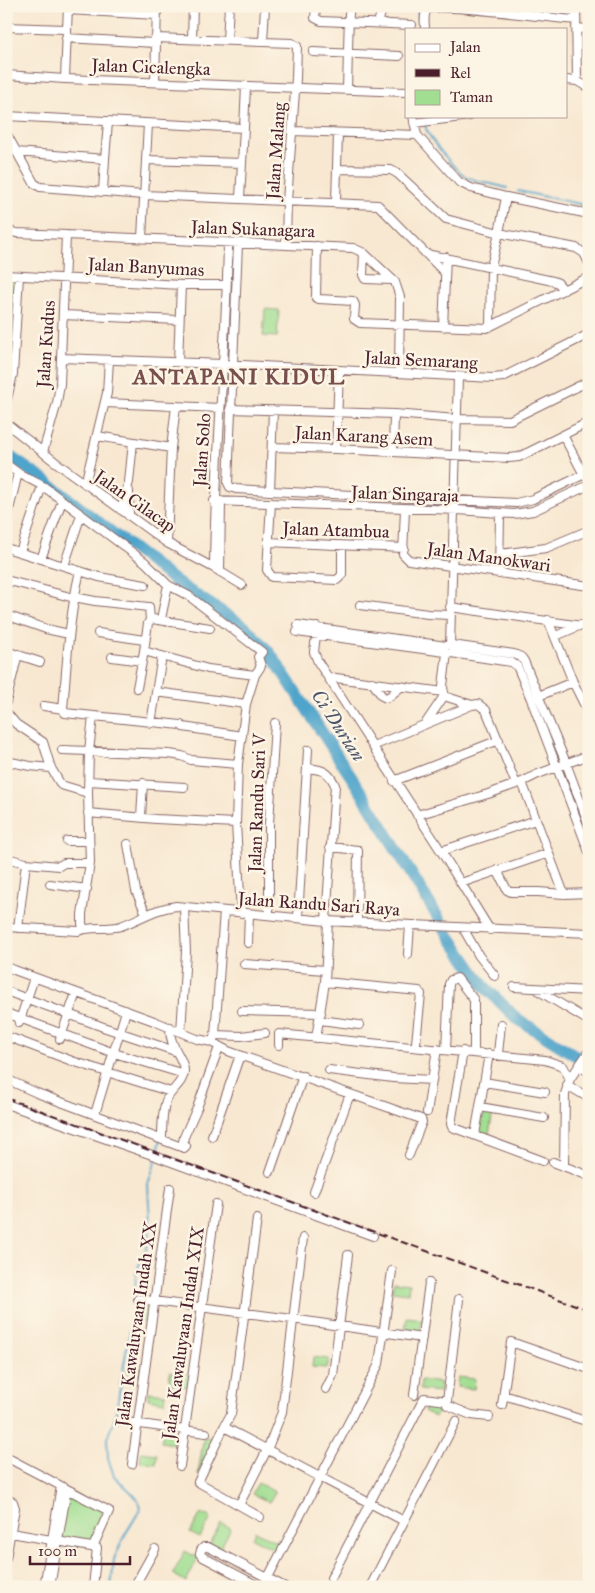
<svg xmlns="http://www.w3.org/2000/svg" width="595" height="1593" font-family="'IM FELL Great Primer',serif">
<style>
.green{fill:#a1de92;stroke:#767e5e}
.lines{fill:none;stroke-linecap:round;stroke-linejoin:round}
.stream{stroke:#4fa4cb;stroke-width:2}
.river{stroke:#4fa4cb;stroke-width:12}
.minor-casing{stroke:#876565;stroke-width:10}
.minor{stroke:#fff;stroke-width:8}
.rail{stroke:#4a1f2b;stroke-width:2;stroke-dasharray:8 4;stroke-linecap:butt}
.labels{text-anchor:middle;stroke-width:5;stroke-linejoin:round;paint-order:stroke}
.street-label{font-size:18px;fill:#4a1f2b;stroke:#fcf5e5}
.water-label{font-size:19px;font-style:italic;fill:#4c546b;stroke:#fcf5e5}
.district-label{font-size:22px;font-weight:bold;letter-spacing:1px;fill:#784f4c;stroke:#fcf5e5}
</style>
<rect width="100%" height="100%" fill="#fcf5e5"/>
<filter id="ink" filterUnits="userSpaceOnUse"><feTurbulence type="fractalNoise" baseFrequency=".02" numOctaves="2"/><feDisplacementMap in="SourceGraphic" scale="10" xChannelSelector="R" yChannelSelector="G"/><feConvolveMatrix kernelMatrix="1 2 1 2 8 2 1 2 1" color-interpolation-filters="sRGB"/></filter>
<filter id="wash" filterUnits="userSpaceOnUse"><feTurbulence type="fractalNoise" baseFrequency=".0096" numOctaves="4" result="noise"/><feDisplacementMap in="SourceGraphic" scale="20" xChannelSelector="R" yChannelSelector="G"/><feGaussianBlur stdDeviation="1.12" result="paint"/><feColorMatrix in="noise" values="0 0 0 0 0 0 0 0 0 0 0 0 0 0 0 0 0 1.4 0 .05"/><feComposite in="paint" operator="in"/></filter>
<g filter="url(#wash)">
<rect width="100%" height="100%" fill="#f8e8d1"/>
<path class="green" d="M6,278H15L9,372L6,370Z
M265,309L279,310L277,337L263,336Z
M483,1110L493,1111L489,1135L479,1133Z
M394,1282L409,1284L408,1293L392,1291Z
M137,1306L149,1307L147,1323L135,1321Z
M407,1317L422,1319L420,1331L405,1329Z
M313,1357L329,1359L327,1368L312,1367Z
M128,1366L141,1368L140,1375L127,1373Z
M170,1372L190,1375L188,1387L169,1384Z
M458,1377L475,1379L474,1389L457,1387Z
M421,1380L441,1383L440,1392L420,1390Z
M149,1392L166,1394L165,1402L148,1399Z
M428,1404L439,1410L435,1417L424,1411Z
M163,1430L180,1433L179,1445L161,1442Z
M204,1436L214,1440L198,1474Z
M141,1452L157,1454L156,1464L140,1462Z
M258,1483L275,1492L269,1502L252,1494Z
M67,1490L108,1512L93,1547L59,1541Z
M201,1513L211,1518L200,1538L190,1533Z
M221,1523L231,1528L220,1549L210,1544Z
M255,1531L279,1543L275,1550L252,1538Z
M185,1551L198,1558L186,1582L173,1574Z"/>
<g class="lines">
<path class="stream" d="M417,6L419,29
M425,124C426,137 454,168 465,176C474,181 497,185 507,188
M518,191L589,206
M158,1156L160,1141
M111,1587L114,1559L126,1533L140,1510L139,1502L134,1495L114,1476L108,1458L107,1438L115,1418L135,1299L136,1273L147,1247L150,1225L148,1184L156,1160"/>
<path class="river" d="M6,454L44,480L176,582L245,627L270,653L363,795L450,937L483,985L516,1018L589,1064"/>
</g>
</g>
<g filter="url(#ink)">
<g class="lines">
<defs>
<path id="minor" d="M316,6L315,18L321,21L412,25
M520,6L576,11
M576,6L577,81
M6,8V6
M68,10L156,15
M378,23L383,6
M6,27L66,29
M576,28L589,29
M425,29C425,23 423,15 427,10C435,2 557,19 576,20
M66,38L155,43
M155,38L263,42L292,43L297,46L296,78L287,201L286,245
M192,39L193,6
M227,40L229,6
M263,42L265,6
M313,52L399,56
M6,75L65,79L406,92
M65,79L68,6
M566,80L577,81
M577,81L589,88
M155,82L157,6
M347,89L349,13L351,6
M6,116L244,128L240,198
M413,116L417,135L459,182L471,188L506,197L589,214
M414,123L470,116
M148,124L146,160L242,163
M244,128L246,86
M292,131L417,135
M6,133L34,183L40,187L144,195L378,205L444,272
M16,152L105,159L108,122
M337,169L391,170L398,174L446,219L499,233L576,248L584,253L589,263
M103,191L105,159
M336,202L338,133
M6,230L16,233L66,235L353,248L364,253L395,282L400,297L399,373
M142,238L146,160
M238,244L228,483L230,487L236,489L270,491L516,503L533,499L589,472
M317,246L316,298L319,299L353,301L355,305L354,319L360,323L487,328L589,277
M364,253L363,275L365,279L392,280
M426,254L553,281L558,283L564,290
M6,275L181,285H226
M63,315L179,320
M443,327L446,257
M490,327L491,267L499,233L506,197
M61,358L223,364L493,378L503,377L589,334
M178,362L181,285
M6,403L13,374L19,276
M105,403L220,408
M230,409L394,414L457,419L510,420L589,381
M6,423L54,461L167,543L214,568L242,585
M563,435L584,475
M97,436L171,448
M272,447L336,449L509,458L519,457L589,422
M336,449L339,371
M43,452L57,403L60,384L66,235
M393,452L394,414
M6,464L18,473L43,486L145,562L168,585L189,596L262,652L258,657L261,666L255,675L246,704L238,764L236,823L241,913
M85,484L107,393L109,360
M129,491V516
M270,491L273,410
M214,501L458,510L514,514L533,511L589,485
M271,503L267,570L272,577L337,580L342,575V546
M405,509L403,554L409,560L589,586
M121,510L129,482L133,442
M6,522L18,473
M268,542L404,548
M167,543L171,448L176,406
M6,548L99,577L145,585
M20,552L40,492L43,486
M500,554L546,548L589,530
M41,559L62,501
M64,566L81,515
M214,568C215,460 226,352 228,243
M80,571C69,616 67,663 63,709L65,713L181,725L183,727L242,736
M220,572L221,501
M499,574L500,513
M6,580L74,598
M74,597L95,601L148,607H149L150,620
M360,605L428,614L450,615
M450,607L589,627
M6,615L46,629L69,634
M161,619L168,585
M548,620L573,682L586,708L589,710
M298,625L446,646
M317,627L314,652L318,662L441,851L490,930
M210,628L152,619L148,623L144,651L208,669L255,675
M297,632L445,652
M98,633L144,640
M556,636L581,625
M450,645L458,377
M452,645L514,654L521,657L524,661L566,763L589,825
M6,651L40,662
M451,653L511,662L517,666L531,699L589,852
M112,657L142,661
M328,677L444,692
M372,682L382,696L386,698L390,696L402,686
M137,688L144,651
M156,692L246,704
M444,696L472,705
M536,697L573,682
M6,702L18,654
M44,706L63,709
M6,712L16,724L43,742L51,768L61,785L88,793L90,863L82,914V924L84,929
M151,723L162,656
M425,724L444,696L443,686L447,653
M373,746L472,705L478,704L486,710L516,784
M62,750L169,754L182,756L191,760L238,764
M6,761L30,766L51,768
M307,768C322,770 328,770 335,785L326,921
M89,781L184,787
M394,781L499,740
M522,782L564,894
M88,793L89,751L93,717
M88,813L156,819L236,823
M417,815L488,794L522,782L538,774L589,755
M141,817L143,783
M67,841H88
M128,844L136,891L146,914
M330,847L358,850L357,922
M441,851L536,820
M6,858L26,863L59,866L64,863H90
M497,870L507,890L511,892H538L564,894L589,893
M461,883L549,853
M50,884L87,889
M269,915V824L275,723
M298,918L308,750
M6,927L78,931C91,926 107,930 121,926C140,919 156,908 176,906L326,921L589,933
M18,928L26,863
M463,928L479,956L495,976
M248,943L249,914
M408,954L410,925
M244,964L325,970
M6,967L154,1021L197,1039L212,1042L215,1035L224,911
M325,982L419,991L421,994L416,1043
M514,987L589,991
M6,991L106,1028L175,1051
M539,991L589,1021
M242,1011L321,1013
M6,1013L114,1053L184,1074
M320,1020L359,1025
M19,1023L34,978
M181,1032L186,952L184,907
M215,1035L241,1036L265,1033
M6,1036L72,1061L171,1092
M316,1038L325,982L328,921
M60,1039L76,993
M213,1043L228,1051L421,1119L422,1122L409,1155
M279,1045V1034L545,1060L563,1066L570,1079
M446,1050L449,984L451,980L457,978L474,1000V1052
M463,1051L451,1124L452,1127L543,1161
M498,1054L501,1024
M579,1066L589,1072
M329,1070L393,1078L432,1080
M6,1079L37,1093L184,1148L186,1146L183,1142L184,1137L197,1108L218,1050
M484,1082L545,1092
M567,1085L589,1098
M6,1104L155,1156L373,1236
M480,1107L544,1118
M427,1112L437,1049
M95,1114L126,1011
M475,1135L489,1054
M212,1136L240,1055
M162,1139C162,1127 162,1113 166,1101C170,1090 184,1083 184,1071C184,1057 169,1048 170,1027
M553,1162L589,1176
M564,1166L565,1094L570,1079L589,1051
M270,1172L303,1076
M314,1192L350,1094
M138,1299L292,1319L422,1338
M326,1389L333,1375L348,1255
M414,1395L429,1283
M504,1395L589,1422
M447,1401L459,1299
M502,1405L511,1342L589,1369
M118,1421L206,1433
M224,1427L231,1414L257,1219
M6,1457L61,1486
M132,1464L170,1188
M180,1466L216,1204
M67,1489L109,1511L93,1547
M6,1498L13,1502L15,1508L6,1558
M239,1505L267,1450L282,1412L303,1238
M260,1517L198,1482L224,1427L404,1521
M11,1533L97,1548L93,1587
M331,1578L424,1398L447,1401V1405L471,1415L489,1417
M44,1587L61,1486L67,1489L50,1587
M134,1587L155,1549
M260,1587L203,1557L200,1554L201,1550L204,1547H208L285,1587
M263,1587L379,1364L392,1271
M370,1587L456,1421"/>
</defs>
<use href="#minor" class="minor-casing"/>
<use href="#minor" class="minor"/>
<path class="rail" d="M6,1098L589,1310"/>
</g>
</g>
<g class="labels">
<g class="street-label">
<text transform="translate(151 67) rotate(2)" y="6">Jalan Cicalengka</text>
<text transform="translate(276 151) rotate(-86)" y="6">Jalan Malang</text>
<text transform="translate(253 229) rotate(2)" y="6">Jalan Sukanagara</text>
<text transform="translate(146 267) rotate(3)" y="6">Jalan Banyumas</text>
<text transform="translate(46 344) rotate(-86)" y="6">Jalan Kudus</text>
<text transform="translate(421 360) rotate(3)" y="6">Jalan Semarang</text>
<text transform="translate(364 436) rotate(3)" y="6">Jalan Karang Asem</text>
<text transform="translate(202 450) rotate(-86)" y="6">Jalan Solo</text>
<text transform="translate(405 494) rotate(2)" y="6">Jalan Singaraja</text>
<text transform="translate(135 501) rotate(35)" y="6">Jalan Cilacap</text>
<text transform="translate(336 530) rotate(2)" y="6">Jalan Atambua</text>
<text transform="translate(489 557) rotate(8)" y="6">Jalan Manokwari</text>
<text transform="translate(257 803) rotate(-88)" y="6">Jalan Randu Sari V</text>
<text transform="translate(319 904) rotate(4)" y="6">Jalan Randu Sari Raya</text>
<text transform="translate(136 1324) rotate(-82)" y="6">Jalan Kawaluyaan Indah XX</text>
<text transform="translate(183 1333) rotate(-82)" y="6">Jalan Kawaluyaan Indah XIX</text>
</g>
<g class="water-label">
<text transform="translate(339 725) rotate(57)" y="7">Ci Durian</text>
</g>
<g class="district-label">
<text x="239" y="384">ANTAPANI KIDUL</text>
</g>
</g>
<rect width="595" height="1593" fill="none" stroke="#fcf5e5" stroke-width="25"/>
<rect x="405" y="28" width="162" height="90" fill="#fcf5e5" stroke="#b59f9b"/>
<rect x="415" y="44" width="25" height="8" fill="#ffffff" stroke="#b59f9b"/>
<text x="450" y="52" font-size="15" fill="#4a1f2b">Jalan</text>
<rect x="415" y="69" width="25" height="8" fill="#4a1f2b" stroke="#b59f9b"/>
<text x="450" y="78" font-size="15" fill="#4a1f2b">Rel</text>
<rect x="415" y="90" width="25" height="15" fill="#a1de92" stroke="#b59f9b"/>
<text x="450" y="102" font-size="15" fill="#4a1f2b">Taman</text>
<path d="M30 1556v8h100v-8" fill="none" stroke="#4a1f2b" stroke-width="2.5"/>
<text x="38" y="1556" font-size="15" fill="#4a1f2b" stroke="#fcf5e5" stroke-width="4" paint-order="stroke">100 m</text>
</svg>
